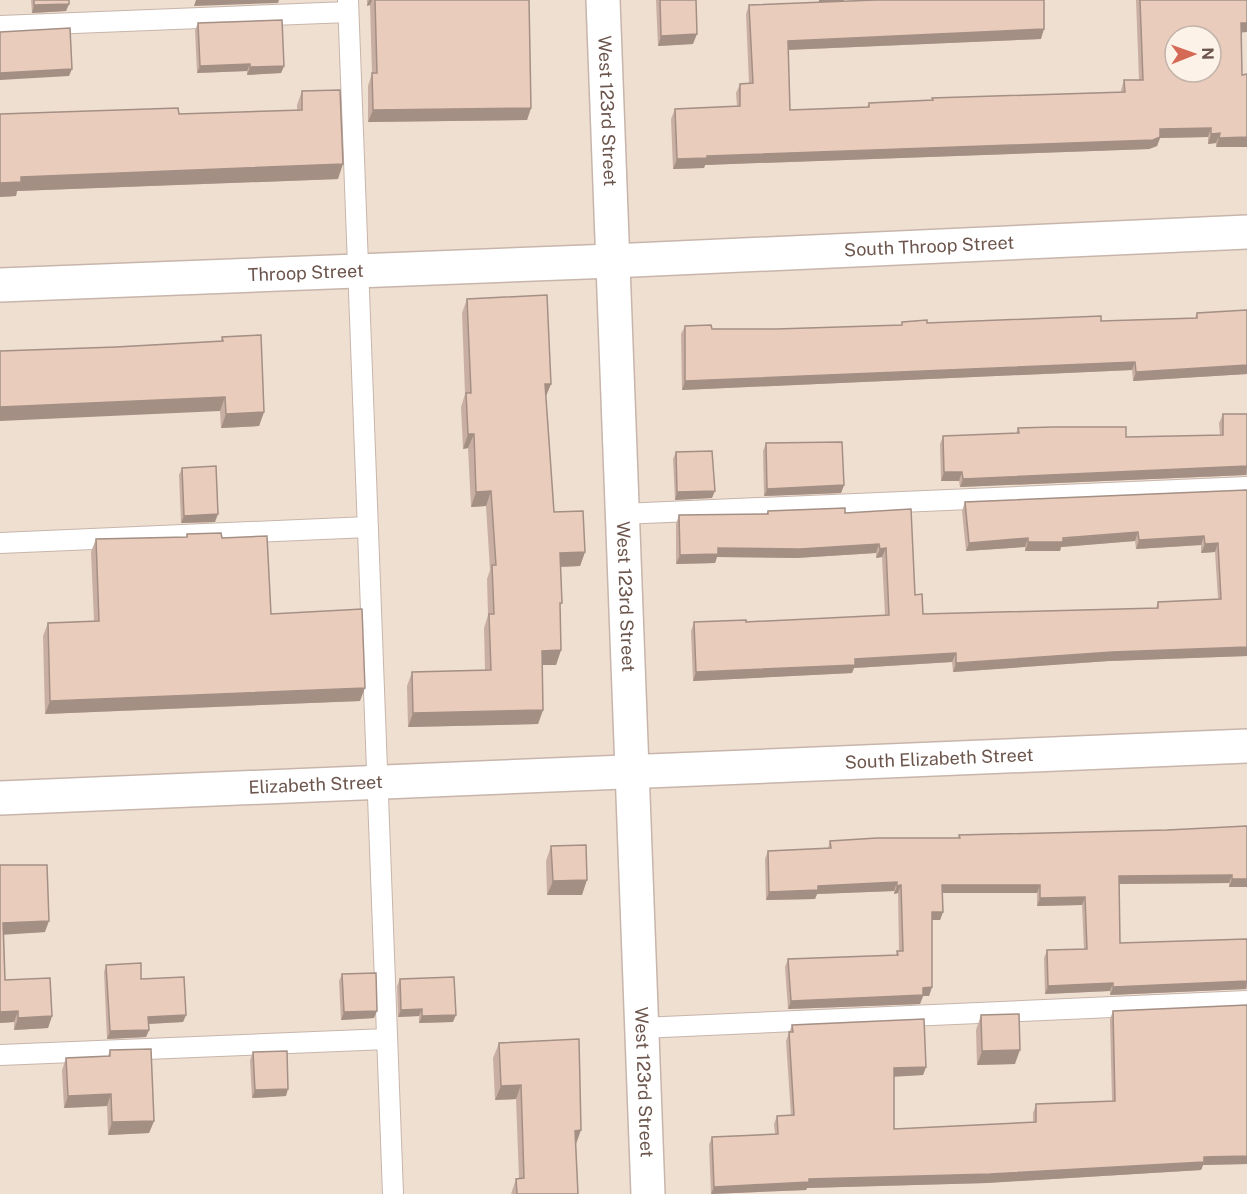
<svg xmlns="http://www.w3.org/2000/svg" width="1247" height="1194" font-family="'Public Sans',sans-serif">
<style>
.residential{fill:#efdfd1;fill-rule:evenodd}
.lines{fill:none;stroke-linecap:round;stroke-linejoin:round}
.service-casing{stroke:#c7b5ab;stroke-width:22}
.minor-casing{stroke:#c7b5ab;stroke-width:36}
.service{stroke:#fff;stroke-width:20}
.minor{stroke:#fff;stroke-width:33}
.wall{fill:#c9afa3}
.shaded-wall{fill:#a48f84}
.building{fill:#eaccbd;stroke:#a48f84;stroke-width:1.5;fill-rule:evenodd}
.labels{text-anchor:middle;stroke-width:5;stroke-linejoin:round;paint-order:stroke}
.street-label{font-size:18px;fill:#6c554c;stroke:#fcf2e7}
</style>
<rect width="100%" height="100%" fill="#f8eee1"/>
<path class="residential" d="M0,0H1247V1194H0ZM1175,36H1211V72H1175Z"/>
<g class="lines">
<defs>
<path id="service" d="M348,0L393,1194
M0,26L348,12
M622,514L1247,487
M0,543L368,527
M641,1028L1247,1001
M0,1055L387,1039"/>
<g id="minor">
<path id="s1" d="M603,0L648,1194"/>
<path id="s2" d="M0,285L612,261L1247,232"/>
<path id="s3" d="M0,798L1247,746"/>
</g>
</defs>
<use href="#service" class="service-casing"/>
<use href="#minor" class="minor-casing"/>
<use href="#service" class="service"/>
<use href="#minor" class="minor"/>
</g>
<path class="wall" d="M31,0H69V4L66,11L32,13Z
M367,0H529L531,108L527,120L368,122V86L372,73L370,5L367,6Z
M656,0H696L693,44L658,46Z
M819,0H844L843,1L1041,39L788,50L790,110L867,107L869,103L932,100V98L1121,92V90L1124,80H1139L1136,0H1247V32H1241L1242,75L1247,74L1216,147V143L1208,144V137L1160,138L1157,146L1149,149L705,165L704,168L673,169L671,119L675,109L737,106L736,93L740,84H749L746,14L749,5L831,2H819Z
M198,23L284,66L281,73L247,75V71L197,73L195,30Z
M302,91L338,179L17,191L16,196L0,197V114H179L297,110V105Z
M467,299L551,384L546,396L554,512L585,552L580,566L561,567L560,609L561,650L556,665H543V710L538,724L408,727L407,686L412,672L485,670L484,628L488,615L487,579L490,570L486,506L471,507L468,448L463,449L461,407L465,394L462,313Z
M1247,310V374L1133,381L1132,370L682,390L681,334L685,326L712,329H776L901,325L902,322L927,323L1101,321L1195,318L1197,313Z
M222,337L264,412L259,426L221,428L220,411L116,347L221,341Z
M1223,414H1247V475L960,487L959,481H941L940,444L943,436L1016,433L1018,428L1126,437L1220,435L1219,423Z
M766,443L844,485L841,493L764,496L763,451Z
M676,452L712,498L675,500L673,459Z
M182,468L215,522L181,523L179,475Z
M1247,490V656L1109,661L953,672L952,662L854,668L852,673L693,681L691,631L694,622H746L885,616L882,557L876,558V553L796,558L717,557L715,563L676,564V524L679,515L766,514L768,511L845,513L911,509L915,595L923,614L1156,608L1158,602L1218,599L1215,552L1201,553V545L1136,549L1135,541L1061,547L1060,551H1025V547L966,551L962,511L965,502Z
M187,534L222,538L271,614L360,701L45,714L43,636L48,623L94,621L91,552L96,539L186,537Z
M1167,830L1247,887H1229V883L1119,884L1120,943L1247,939V989L1110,995V991L1045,994L1044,958L1047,950L1084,949L1082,905L1037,906V893H942L943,912L940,920H932V987L929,996H923L920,1004L788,1009L785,967L788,959L896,955L897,951H899L898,893L894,894V891L817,894L815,899L766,900L765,859L768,851L828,848L830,841L958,838L959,835Z
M551,846L582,895H547L546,861Z
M0,865L45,932L4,934L5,980L52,1016L48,1028L14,1030V1022L0,1023Z
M106,965L141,979L186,1015L183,1022L149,1024V1030L146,1037L107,1039L104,972Z
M342,974L374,1018L341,1020L339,981Z
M400,979L453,1022L419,1023V1016L398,1017L397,986Z
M1247,1005V1164L1203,1165L1201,1170L987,1183L807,1188L806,1190L711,1194L709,1145L712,1137L775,1134L774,1124L777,1116H791L786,1041L792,1025L926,1067L923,1075L894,1076V1129L1033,1122V1113L1036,1104L1112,1101L1110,1019L1113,1011Z
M981,1015L1015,1064L977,1065L976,1030Z
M499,1043L576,1144L578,1194H511L516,1179L519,1178L516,1099L495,1100L493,1058Z
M110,1050L154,1121L149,1133L108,1135L107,1106L64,1108L62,1070L66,1058L108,1056Z
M253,1052L286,1096L252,1098L250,1060Z"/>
<path class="shaded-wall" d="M196,0H279L278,3L194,6Z
M369,0H372L370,5L367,6Z
M819,0H844L843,2H819Z
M69,4L66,11L32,13L34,5Z
M1241,23H1247V32L1237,33Z
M1044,29L1041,39L784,50L788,41Z
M697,34L693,44L658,46L661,36Z
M250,64L247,71L197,73L200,66Z
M284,66L281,73L247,75L250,67Z
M72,69L69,76L0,80V73Z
M531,108L527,120L368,122L373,110Z
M1211,128L1208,137L1160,138L1157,146L1149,149L705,165L704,168L673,169L677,159L707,156L1160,129Z
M1220,133L1216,143L1208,144L1211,134Z
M1247,137V147H1216L1219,138Z
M343,164L338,179L17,191L16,196L0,197V183L21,177Z
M1135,362L1132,370L682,390L685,381Z
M1247,365V374L1133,381L1136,372Z
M545,384H551L545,398Z
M225,397L220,411L0,421V407Z
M264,412L259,426L221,428L226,414Z
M468,434H474L468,448L463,449Z
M1247,466L1246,475L960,487L963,479Z
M944,472H962L959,481H941Z
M844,485L841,493L764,496L767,489Z
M491,491L486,506L471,507L476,492Z
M715,491L712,498L675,500L677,492Z
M218,514L215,522L181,523L184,516Z
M1138,532L1135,541L1061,547L1060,551H1025L1028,542Z
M1204,536L1201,545L1136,549L1139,540Z
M1028,538L1025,547L966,551L969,543Z
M1218,543L1215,552L1201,553L1205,544Z
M879,544L876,553L796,558L717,557L715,563L676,564L680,555L718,548Z
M886,548L882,557L876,558L880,549Z
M585,552L580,566L555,567L560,553Z
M1247,647V656L1109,661L953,672L956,663L1112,652Z
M561,650L556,665H537L542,651Z
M956,653L952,662L854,668L852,673L693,681L696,672L855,659Z
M365,688L360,701L45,714L50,701Z
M543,710L538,724L408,727L413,713Z
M1232,875L1229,883L1116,884L1119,876Z
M1232,879H1247V887H1229Z
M587,880L582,895H547L553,881Z
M897,882L894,891L817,894L815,899L766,900L769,892L818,886Z
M901,885L898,893L894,894L897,886Z
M942,885H1040L1037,893H939Z
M1085,897L1082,905L1037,906L1040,898Z
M932,912H943L940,920H929Z
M49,921L45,932L0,935L3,923Z
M1247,981L1246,989L1110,995L1113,987Z
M1113,983L1110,991L1045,994L1048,986Z
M932,987L929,996H923L920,1004L788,1009L791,1001L923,988Z
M422,1009L419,1016L398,1017L401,1010Z
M18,1011L14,1022L0,1023V1012Z
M377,1011L374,1018L341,1020L344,1012Z
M186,1015L183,1022L146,1024L148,1017Z
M456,1015L453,1022L419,1023L422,1016Z
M52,1016L48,1028L14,1030L18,1018Z
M149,1030L146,1037L107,1039L110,1031Z
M1020,1050L1015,1064L977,1065L982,1051Z
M926,1067L923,1075L891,1077L894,1068Z
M521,1085L516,1099L495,1100L501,1086Z
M288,1089L286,1096L252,1098L255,1090Z
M111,1094L107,1106L64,1108L68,1096Z
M154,1121L149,1133L108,1135L112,1122Z
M581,1130L576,1144L570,1145L575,1131Z
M1247,1156V1164L1203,1165L1201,1170L987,1183L807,1188L806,1190L711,1194L714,1187L809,1179L1204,1157Z"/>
<path class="building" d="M34,0H69V4L34,5Z
M375,0H529L531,108L373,110L372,73H377Z
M660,0H696L697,34L661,36Z
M875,0H1044V29L788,41L790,110L869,107V103L933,100L932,98L1125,92L1124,80H1143L1140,0H1247V23H1241L1242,75L1247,74V137L1219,138L1220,133L1211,134V128L1160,129V137L1153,140L707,156V158L677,159L675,109L740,106V84L753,83L749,5ZM1175,36H1211V72H1175Z
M282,20L284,66L250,67V64L200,66L198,23Z
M70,28L72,69L0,73V32Z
M340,90L343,164L21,177V182L0,183V114L178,108L179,114L302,110V91Z
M547,295L551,384H545L554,512L583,511L585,552L560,553L562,603H560L561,650L542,651L543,710L413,713L412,672L491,670L489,614H494L492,565H496L491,491L476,492L474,434H468L466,393H471L467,299Z
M1247,310V365L1136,372L1135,362L685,381V326L711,325L712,329H776L902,325V322L927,320V323L1101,316V321L1197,318V313Z
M261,335L264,412L226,414L225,397L0,407V351L116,347L223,341L222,337Z
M1223,414H1247V466L963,479L962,472H944L943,436L1019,433L1018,428L1053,427H1126V437L1223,435Z
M842,442L844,485L767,489L766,443Z
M712,451L715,491L677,492L676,452Z
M216,466L218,514L184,516L182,468Z
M1247,490V647L1112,652L956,663V653L855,659V665L696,672L694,622L746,620V622L889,615L886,548L880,549L879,544L800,549L718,548V554L680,555L679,515L768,514V511L845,508V513L911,509L915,595L922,594L923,614L1158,608V602L1221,599L1218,543L1205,544L1204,536L1139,540L1138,532L1063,538V542H1028V538L969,543L965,502Z
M221,533L222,538L267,536L271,614L362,609L365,688L50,701L48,623L99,621L96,539L187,537V534Z
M1247,826V879H1232V875L1119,876L1120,943L1247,939V981L1113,987V983L1048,986L1047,950L1087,949L1085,897L1040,898V885H942L943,912H932V987L923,988V995L791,1001L788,959L898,955L897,951H903L901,885L897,886V882L818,886V890L769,892L768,851L831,848L830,841L877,838H960L959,835L1167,830Z
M586,845L587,880L553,881L551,846Z
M0,865H47L49,921L3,923L5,980L50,978L52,1016L18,1018V1011L0,1012Z
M141,963V979L184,977L186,1015L148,1017L149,1030L110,1031L106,965Z
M376,973L377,1011L344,1012L342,974Z
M454,977L456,1015L422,1016V1009L401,1010L400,979Z
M1247,1005V1156L1204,1157V1162L990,1174L809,1179V1182L714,1187L712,1137L778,1134L777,1116L794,1115L789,1032H793L792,1025L924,1019L926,1067L894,1068V1129L1036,1122V1104L1115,1101L1113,1011Z
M1019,1014L1020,1050L982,1051L981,1015Z
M579,1039L581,1130L575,1131L578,1194H517L516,1179L524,1178L521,1085L501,1086L499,1043Z
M151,1049L154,1121L112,1122L111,1094L68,1096L66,1058L110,1056V1050Z
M287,1051L288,1089L255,1090L253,1052Z"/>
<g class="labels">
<g class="street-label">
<text dy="6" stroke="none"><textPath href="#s1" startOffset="111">West 123rd Street</textPath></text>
<text dy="6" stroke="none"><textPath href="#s2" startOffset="930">South Throop Street</textPath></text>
<text dy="6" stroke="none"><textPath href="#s2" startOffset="306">Throop Street</textPath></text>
<text dy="6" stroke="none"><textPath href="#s1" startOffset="597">West 123rd Street</textPath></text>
<text dy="6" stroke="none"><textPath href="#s3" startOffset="940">South Elizabeth Street</textPath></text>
<text dy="6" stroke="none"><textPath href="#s3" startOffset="316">Elizabeth Street</textPath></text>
<text dy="6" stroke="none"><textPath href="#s1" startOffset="1083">West 123rd Street</textPath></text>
</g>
</g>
<g transform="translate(1193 54) rotate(89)"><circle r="28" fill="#fcf2e7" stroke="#c2b3a9" stroke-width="1.5"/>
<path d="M0-4.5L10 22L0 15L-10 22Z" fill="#d46955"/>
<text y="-9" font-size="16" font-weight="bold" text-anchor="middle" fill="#6c554c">N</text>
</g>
</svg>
